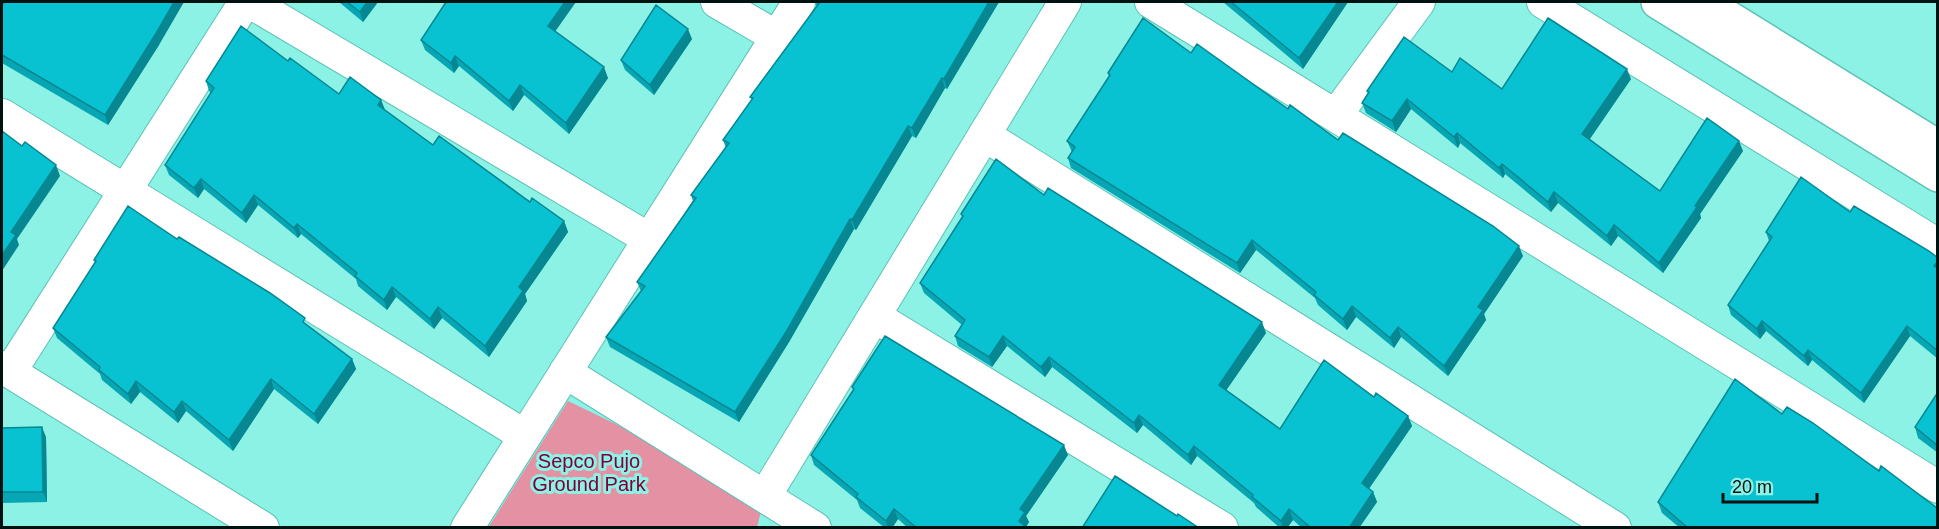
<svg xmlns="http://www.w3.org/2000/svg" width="1939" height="529" font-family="Helvetica,sans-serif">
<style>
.green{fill:#e491a4}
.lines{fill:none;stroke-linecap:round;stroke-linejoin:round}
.minor-casing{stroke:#5bc2b5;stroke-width:34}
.tertiary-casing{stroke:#5bc2b5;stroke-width:36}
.minor{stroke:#fff;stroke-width:32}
.tertiary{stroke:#fff;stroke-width:33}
.wall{fill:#07a6b4}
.shaded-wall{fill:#068792}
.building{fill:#08c1d1;stroke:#068792;stroke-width:1.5}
.labels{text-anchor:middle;stroke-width:6;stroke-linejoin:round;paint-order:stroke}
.park-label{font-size:20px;fill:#810039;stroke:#8cf2e5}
</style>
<rect width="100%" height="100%" fill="#8cf2e5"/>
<path class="green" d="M568,401L765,496L757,527L488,528Z"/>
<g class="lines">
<defs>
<path id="minor" d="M250,2L649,239
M717,2L777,37
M1151,2L1938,487
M1543,2L1938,245
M2,115L525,436
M1336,115L1419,2
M984,135L1615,528
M874,316L1222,528
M2,367L263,528
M10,372L245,2
M565,372L815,528
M765,496L1065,2
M467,528L799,2"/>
<path id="tertiary" d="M1658,2L1938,175
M1703,2L1938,147"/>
</defs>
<use href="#minor" class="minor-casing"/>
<use href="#tertiary" class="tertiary-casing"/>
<use href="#minor" class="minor"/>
<use href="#tertiary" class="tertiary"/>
</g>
<path class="wall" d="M339,2H378L363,22Z
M815,2H999L947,89L945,88L916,138L912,136L856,230L854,229L789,342L739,422L610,347L606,337L641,291L637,282L693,201L691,195L726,148L723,140L752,100L750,97L817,7Z
M1223,2H1348L1303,69Z
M2,5L159,45L108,125L2,63Z
M555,31L608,78L569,134L524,95L513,111L459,66L454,73L425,50L421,40Z
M692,39L654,95L625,70L621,60Z
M1191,53L1288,109L1523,256L1484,314L1486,320L1448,376L1401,337L1394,348L1356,317L1347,330L1318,305L1315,298L1256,250L1240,273L1071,168L1068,158L1072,152L1067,141L1109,77L1108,73Z
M288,61L339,94L381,100L385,110L433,145L564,221L568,232L525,294L527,301L489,357L442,318L434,329L396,297L387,310L358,286L356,279L301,234L298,238L258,205L246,223L204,189L198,198L169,175L165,165L211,93L209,91L206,81Z
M1452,72L1502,89L1631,79L1590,139L1660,191L1743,151L1700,214L1701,218L1663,273L1618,236L1611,246L1558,203L1551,212L1505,174L1503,178L1460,143L1458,148L1411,109L1396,132L1366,113L1362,103L1368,94L1367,91Z
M1044,195L1266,333L1226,390L1280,429L1374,397L1408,416L1412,426L1369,489L1373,492L1377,502L1359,528H1302L1293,520L1287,528H1280L1256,507L1254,503L1197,456L1191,465L1143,425L1137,433L1052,367L1045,377L1007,346L992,367L958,346L955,336L962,325L924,293L920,283L962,217L961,214Z
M1850,212L1938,258V359L1910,336L1864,403L1812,360L1808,366L1766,331L1760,339L1731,315L1728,305L1769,241L1766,232Z
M177,239L308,326L352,359L356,369L318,424L274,389L233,451L186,411L178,423L140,392L131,404L102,380L100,374L57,338L53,328L95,263L94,260Z
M852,387L1068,455L1026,516L1029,522L1026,527L1027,528H908L898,519L892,528H885L860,508L857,500L814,465L811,455L853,390Z
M1938,392V453L1918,438L1915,427Z
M1782,414L1938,528H1680L1662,513L1658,502Z
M2,428L46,437L47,502L2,503Z"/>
<path class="shaded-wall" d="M174,2H184L159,45L108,125L105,115Z
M367,2H378L363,22L360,12Z
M565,2H576L552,36L548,26Z
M989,2H999L947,89L944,79Z
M1338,2H1348L1303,69L1299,58Z
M688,29L692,39L654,95L650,85Z
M455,56L459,66L454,73L451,63Z
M604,67L608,78L569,134L566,123Z
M1627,69L1631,79L1586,144L1582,134Z
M942,78L945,88L916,138L912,128Z
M520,85L524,95L513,111L509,101Z
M1407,99L1411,109L1396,132L1392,121Z
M381,100L385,110L378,105Z
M908,126L912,136L856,230L852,220Z
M1457,133L1460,143L1458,148L1454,137Z
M1739,141L1743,151L1700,214L1701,218L1663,273L1659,263L1695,206Z
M1502,164L1505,174L1503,178L1499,168Z
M56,165L60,176L17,239L19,245L2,271V255L11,232Z
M201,179L204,189L198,198L194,188Z
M1554,192L1558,203L1551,212L1548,202Z
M254,195L258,205L246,223L242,213Z
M850,219L854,229L789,342L739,422L735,412Z
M564,221L568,232L525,294L527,301L489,357L485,346L519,287Z
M297,224L301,234L298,238L294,228Z
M1614,225L1618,236L1611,246L1607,236Z
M1252,240L1256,250L1240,273L1237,263Z
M1519,246L1523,256L1484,314L1486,320L1448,376L1444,366L1478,307Z
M392,287L396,297L387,310L384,300Z
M1352,306L1356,317L1347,330L1343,319Z
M438,307L442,318L434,329L430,319Z
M1762,321L1766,331L1760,339L1757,329Z
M1262,322L1266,333L1223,395L1219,385Z
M1907,326L1910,336L1864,403L1861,393Z
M1398,327L1401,337L1394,348L1390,338Z
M1003,336L1007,346L992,367L989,357Z
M1808,350L1812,360L1808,366L1804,356Z
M1049,357L1052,367L1045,377L1041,367Z
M352,359L356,369L318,424L314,414Z
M271,379L274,389L233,451L229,440Z
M136,381L140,392L131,404L128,394Z
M182,401L186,411L178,423L174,412Z
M1139,415L1143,425L1137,433L1134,423Z
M1408,416L1412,426L1365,494L1362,483Z
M42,427L46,437L47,502L43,492Z
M1064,445L1068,455L1026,516L1029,522L1025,528L1019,521L1020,509Z
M1194,446L1197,456L1191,465L1188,455Z
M1373,492L1377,502L1359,528H1349Z
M894,509L898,519L892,528H888L886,521Z
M1289,509L1293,520L1287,528H1283L1281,521Z"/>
<path class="building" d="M4,2H174L155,35L105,115L2,55V5Z
M347,2H367L360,12Z
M446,2H565L548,26L604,67L566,123L520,85L509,101L455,56L451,63L421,40Z
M819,2H989L944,79L942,78L912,128L908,126L852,220L850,219L786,332L735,412L606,337L645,286L637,282L696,198L691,195L729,143L723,140L753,98L750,97L753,93L820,2Z
M1231,2H1338L1299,58Z
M656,5L688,29L650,85L621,60Z
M1143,18L1191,53L1197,44L1288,109L1290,105L1338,140L1343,133L1493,226L1519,246L1478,307L1483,310L1444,366L1398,327L1390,338L1352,306L1343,319L1314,295L1316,292L1252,240L1237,263L1068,158L1075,147L1067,141L1110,75L1108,73Z
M1548,18L1627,69L1582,134L1660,191L1707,118L1739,141L1695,206L1697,207L1659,263L1614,225L1607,236L1554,192L1548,202L1502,164L1499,168L1457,133L1454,137L1407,99L1392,121L1362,103L1369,92L1367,91L1404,37L1452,72L1460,58L1502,89Z
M241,26L288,61L290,58L339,94L350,77L381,100L378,105L433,145L439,136L530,202L532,198L564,221L519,287L523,291L485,346L438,307L430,319L392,287L384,300L355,276L357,273L297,224L294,228L254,195L242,213L201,179L194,188L165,165L214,88L206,81Z
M2,131L22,146L25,142L56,165L11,232L16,235L2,255Z
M996,159L1044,195L1048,188L1262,322L1219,385L1280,429L1324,360L1374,397L1376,393L1408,416L1362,483L1373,492L1349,528H1311L1289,509L1281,521L1252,497L1253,495L1194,446L1188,455L1139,415L1134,423L1049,357L1041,367L1003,336L989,357L955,336L965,320L920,283L963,216L961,214Z
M1801,177L1850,212L1854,206L1929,251L1938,258V261L1934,266L1938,268V351L1907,326L1861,393L1808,350L1804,356L1762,321L1757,329L1728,305L1772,237L1766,232Z
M128,206L177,239L179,237L270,293L305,318L303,322L352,359L314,414L271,379L229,440L182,401L174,412L136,381L128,394L99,370L100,367L53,328L96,261L94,260Z
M885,336L1064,445L1020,509L1025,512L1019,521L1027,528H917L894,509L886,521L856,497L858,494L811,455L854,389L852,387Z
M1735,379L1782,414L1787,407L1813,423L1879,471L1881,466L1937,508H1938V528H1688L1658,502Z
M1938,392V446L1915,427Z
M42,427L43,492H2V428Z
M1115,476L1177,516L1178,514L1199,528H1082Z"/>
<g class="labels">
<g class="park-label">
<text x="589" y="468">Sepco Pujo<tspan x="589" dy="23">Ground Park</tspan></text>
</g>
</g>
<rect width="1939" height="529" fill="none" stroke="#001210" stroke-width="6"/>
<path d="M1723 493v9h94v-9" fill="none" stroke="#001210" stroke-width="3"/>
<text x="1732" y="493" font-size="18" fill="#001210" stroke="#8cf2e5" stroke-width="4.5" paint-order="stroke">20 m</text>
</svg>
